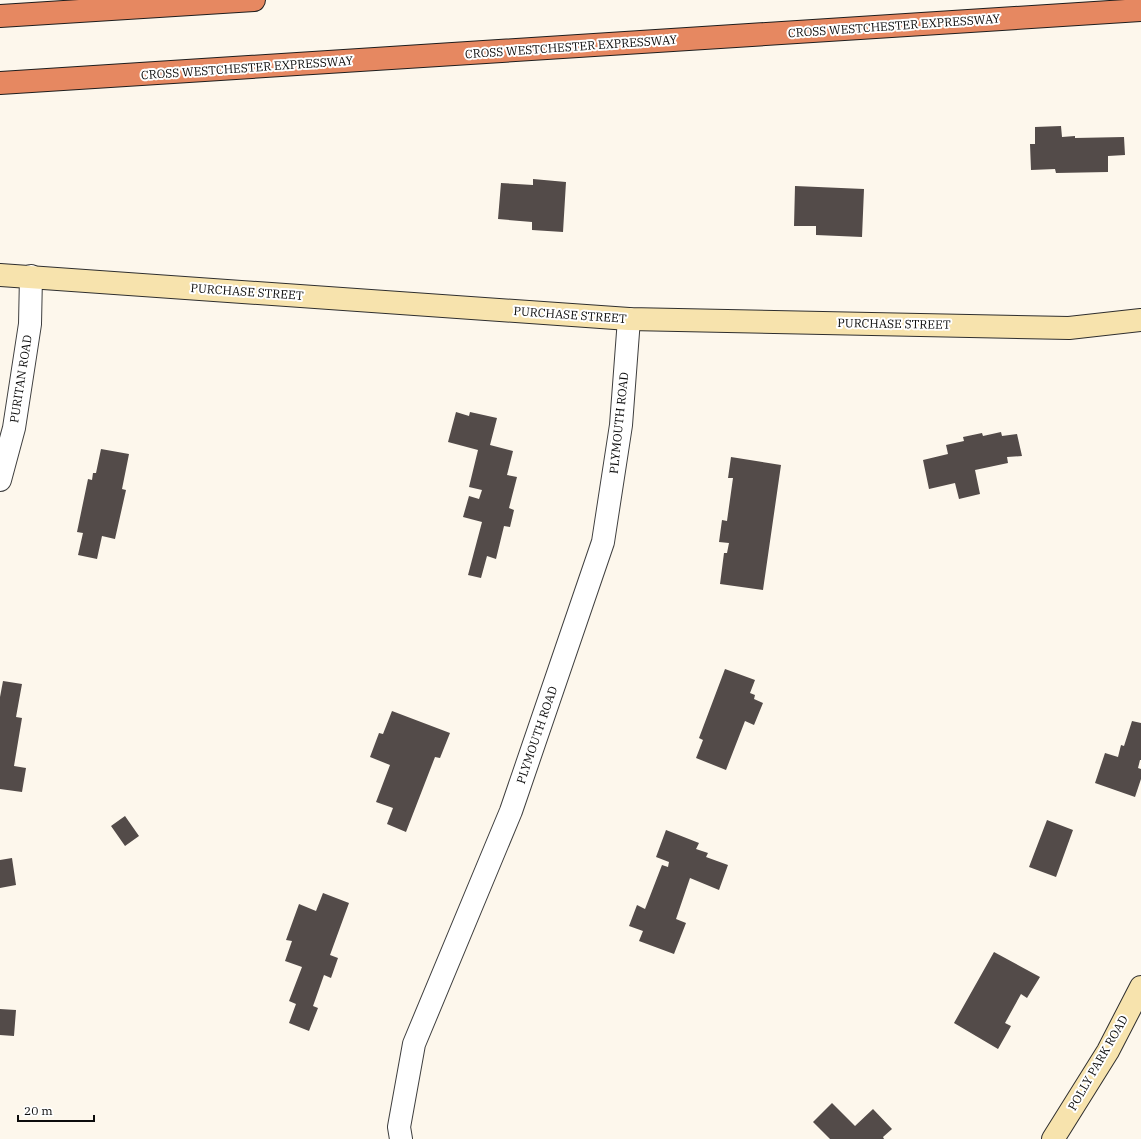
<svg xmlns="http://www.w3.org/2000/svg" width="1141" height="1139" font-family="'IBM Plex Serif',serif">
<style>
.building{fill:#534b49}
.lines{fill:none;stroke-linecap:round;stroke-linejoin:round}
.street-casing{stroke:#3f3f3f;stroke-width:24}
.secondary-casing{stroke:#2e2e2e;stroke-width:24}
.highway-casing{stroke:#1d1d1d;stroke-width:24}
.street{stroke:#fff;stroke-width:22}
.secondary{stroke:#f7e3ad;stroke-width:22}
.highway{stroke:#e68861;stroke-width:22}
.labels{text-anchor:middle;stroke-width:4;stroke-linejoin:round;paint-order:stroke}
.street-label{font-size:12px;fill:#0c0c0c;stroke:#fff}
</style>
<rect width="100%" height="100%" fill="#fdf7ec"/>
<path class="building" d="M1061,126L1062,137L1075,136V138L1124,137L1125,155L1108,156V172L1056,173L1055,169L1031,170L1030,144H1035V127Z
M533,179L566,182L563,232L532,230V222L498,219L501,183L533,185Z
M795,186L864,189L862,237L816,235V226H794Z
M456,412L469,416L470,412L497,418L490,445L513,451L507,475L517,477L509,508L514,510L510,527L504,526L496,559L487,556L481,578L468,575L482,522L463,517L469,496L479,499L482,490L469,487L478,450L448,442Z
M1001,432L1002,436L1017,434L1022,456L1007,457L1008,463L975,470L980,494L959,499L955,483L929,489L923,460L948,454L946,445L964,441L963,437L982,433L983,436Z
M101,449L129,454L122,489L126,490L115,539L102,536L97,559L78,555L83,533L77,532L88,479L92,480L93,473H96Z
M731,457L781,465L763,590L720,584L724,553H727L729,543L719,542L722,520L727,521L733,478H728Z
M725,669L755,680L750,693L755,695L754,699L763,703L754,725L745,721L726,770L696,758L703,740L699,738Z
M3,681L22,684L16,717L22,718L14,766L26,768L22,792L0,789V697Z
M392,711L450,733L440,758L435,757L406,832L387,824L393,808L376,802L390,765L370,757L379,733L383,734Z
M1132,721L1141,723V760H1140L1138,768L1141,769V779L1135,797L1095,783L1105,753L1118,757L1121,745L1124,746Z
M125,816L139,836L125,846L111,826Z
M1047,820L1073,830L1056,877L1029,867Z
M666,830L699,843L696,849L708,853L706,857L728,865L719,890L690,878L676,919L686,923L674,954L639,941L643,931L629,926L637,905L645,909L662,865L668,867L669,862L656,857Z
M12,858L16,885L0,888V860Z
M323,893L349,903L330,955L338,958L331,978L324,975L313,1006L318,1008L309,1031L289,1023L296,1004L289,1001L302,967L285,961L292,941L286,940L299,904L316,911Z
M994,952L1040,977L1027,998L1021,994L1005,1023L1011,1026L998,1049L954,1023Z
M0,1009L16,1010L14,1036L0,1035Z
M832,1103L855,1126L873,1109L892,1129L883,1137L884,1139H830L813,1122Z"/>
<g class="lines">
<defs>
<path id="street" d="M0,480L14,428L30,324L31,276
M401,1139L399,1127L414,1044L511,811L603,542L621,425L629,319"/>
<path id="secondary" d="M0,275L629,319L1069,328L1141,320
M1053,1139L1108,1051L1141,987"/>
<path id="highway" d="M0,16L254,0
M0,83L1141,10"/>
</defs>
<use href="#street" class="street-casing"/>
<use href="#secondary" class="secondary-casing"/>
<use href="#highway" class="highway-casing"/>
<use href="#street" class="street"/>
<use href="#secondary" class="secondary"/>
<use href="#highway" class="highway"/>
</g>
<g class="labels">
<g class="street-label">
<text transform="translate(894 26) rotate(-4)" y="4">CROSS WESTCHESTER EXPRESSWAY</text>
<text transform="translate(571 47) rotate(-4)" y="4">CROSS WESTCHESTER EXPRESSWAY</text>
<text transform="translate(247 68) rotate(-4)" y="4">CROSS WESTCHESTER EXPRESSWAY</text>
<text transform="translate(247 292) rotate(4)" y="4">PURCHASE STREET</text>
<text transform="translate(570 315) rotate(4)" y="4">PURCHASE STREET</text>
<text transform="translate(894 324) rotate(1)" y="4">PURCHASE STREET</text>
<text transform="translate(21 379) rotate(-81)" y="4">PURITAN ROAD</text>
<text transform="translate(619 423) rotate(-84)" y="4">PLYMOUTH ROAD</text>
<text transform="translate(537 735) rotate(-71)" y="4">PLYMOUTH ROAD</text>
<text transform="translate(1098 1063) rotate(-60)" y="4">POLLY PARK ROAD</text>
</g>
</g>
<path d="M18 1115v6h76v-6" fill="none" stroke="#0c0c0c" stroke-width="2"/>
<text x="24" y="1115" font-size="12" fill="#0c0c0c" stroke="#ffffff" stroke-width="3" paint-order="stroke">20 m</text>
</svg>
